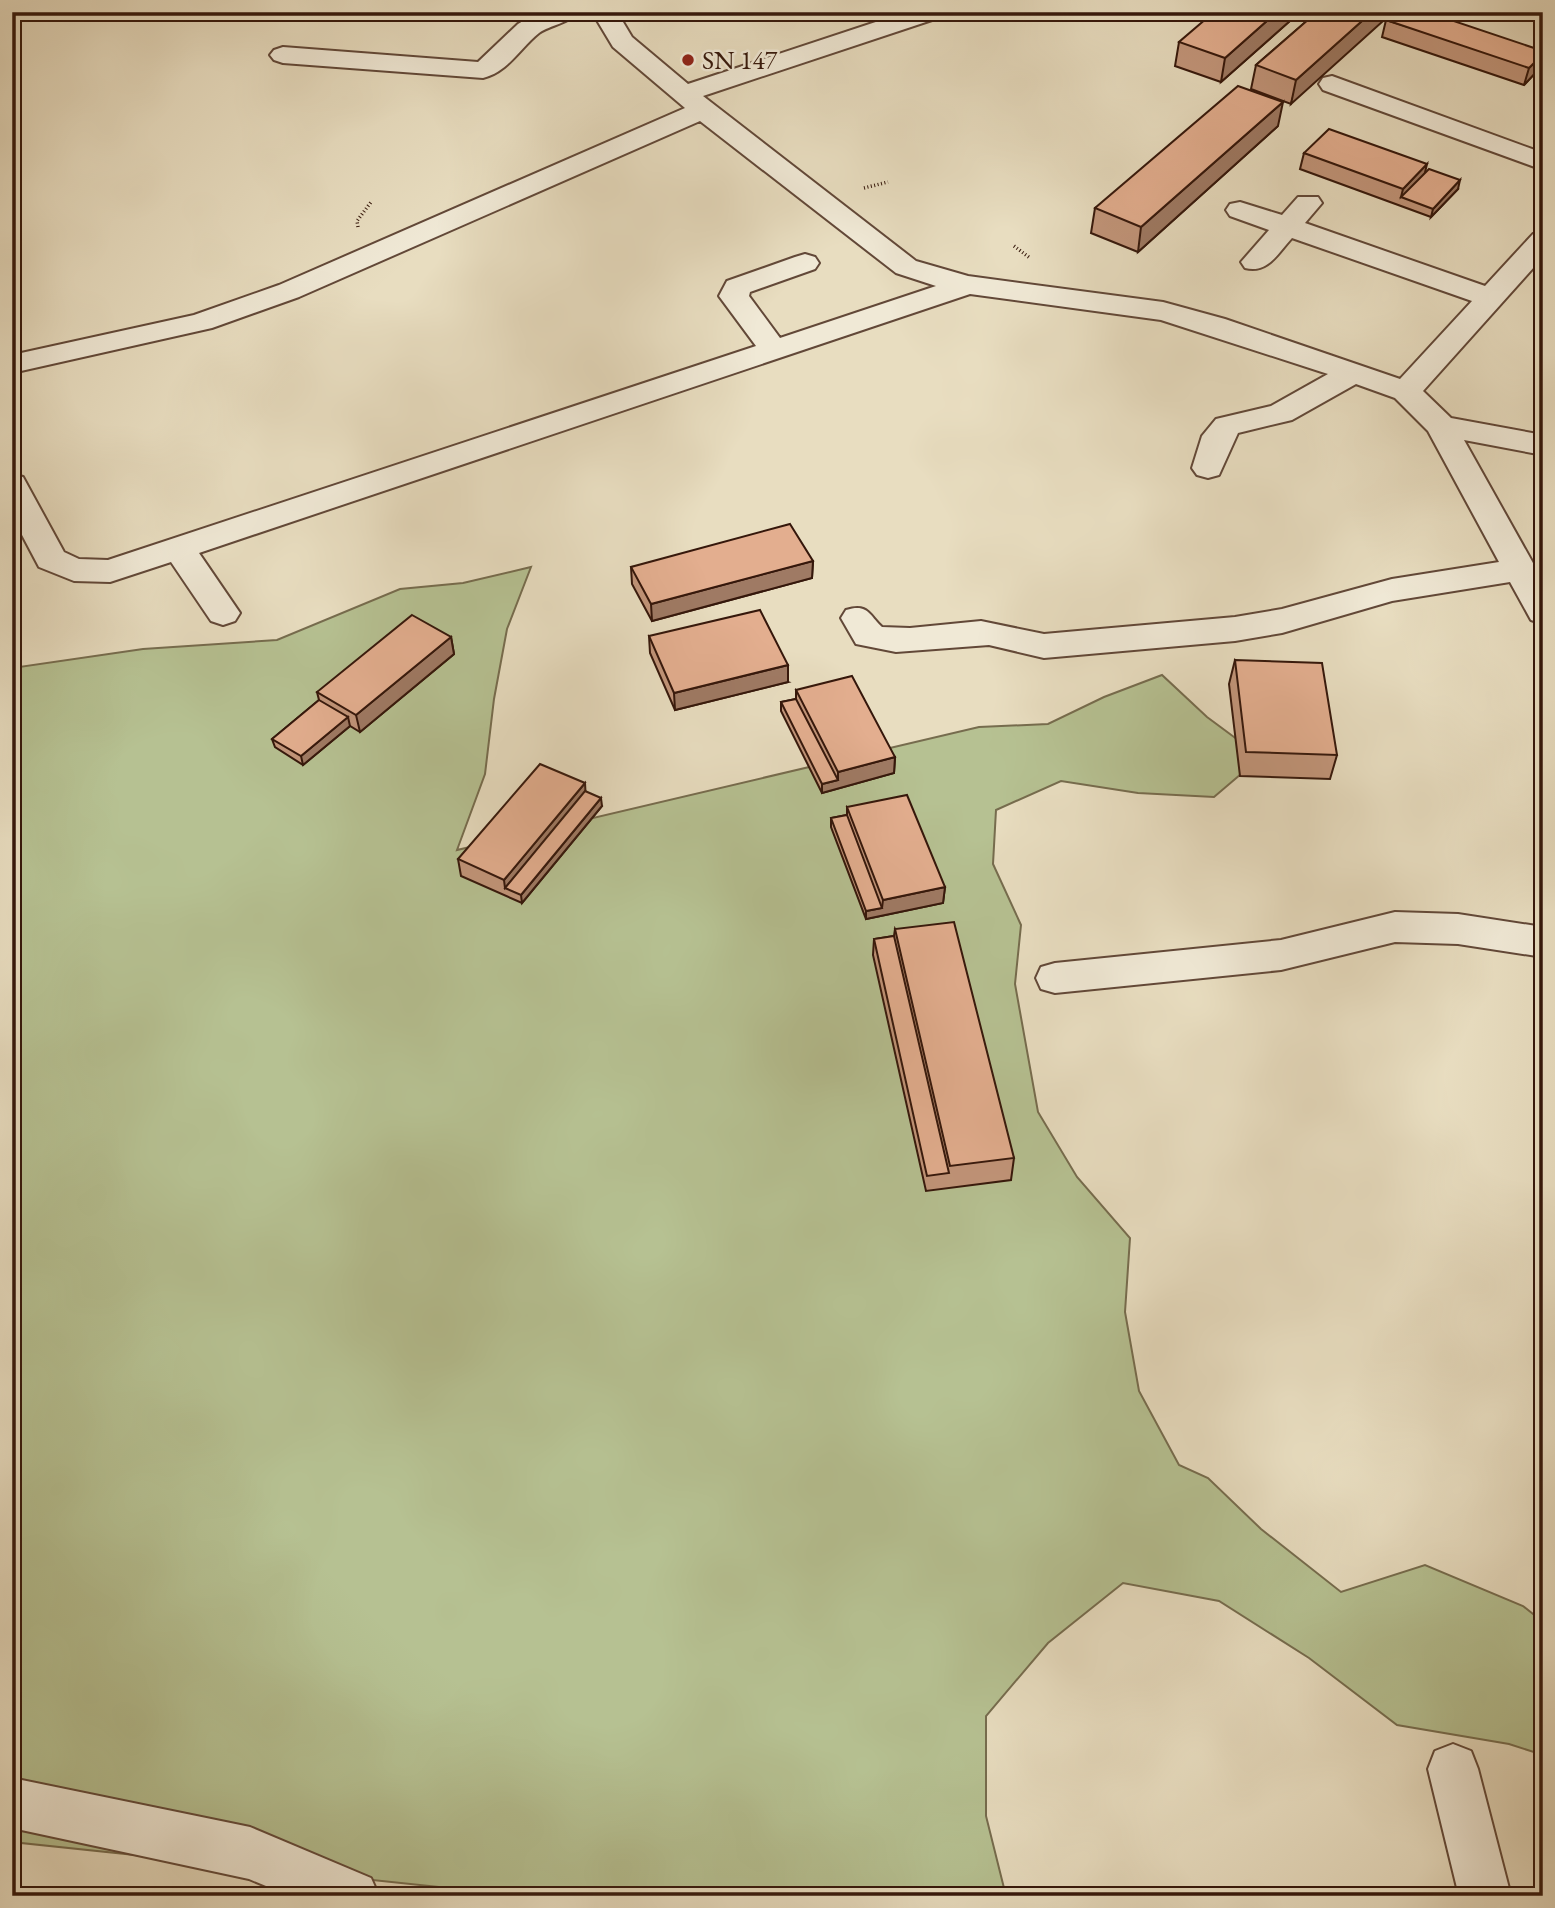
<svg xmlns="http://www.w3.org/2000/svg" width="1555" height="1908" font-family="'EB Garamond',serif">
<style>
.green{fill:#b6c192;stroke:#766c4e;stroke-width:2}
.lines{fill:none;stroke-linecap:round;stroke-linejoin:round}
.minor-casing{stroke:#624838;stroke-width:4}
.path{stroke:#35170b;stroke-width:3.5;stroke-dasharray:1 2.5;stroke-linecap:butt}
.minor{fill:#f0e9d6;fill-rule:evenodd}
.wall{fill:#c3967b;stroke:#35170b;stroke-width:2}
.shaded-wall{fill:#9f7a64;stroke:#35170b;stroke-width:2}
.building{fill:#e3ae8f;stroke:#35170b;stroke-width:2}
.poi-dot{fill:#8f2418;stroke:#f0e9d6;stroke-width:2.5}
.labels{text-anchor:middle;stroke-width:5;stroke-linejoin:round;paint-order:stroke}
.far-poi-label{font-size:26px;fill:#35170b;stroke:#f0e9d6;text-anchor:start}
</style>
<rect width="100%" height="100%" fill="#e8ddc0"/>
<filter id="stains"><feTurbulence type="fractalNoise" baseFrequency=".00286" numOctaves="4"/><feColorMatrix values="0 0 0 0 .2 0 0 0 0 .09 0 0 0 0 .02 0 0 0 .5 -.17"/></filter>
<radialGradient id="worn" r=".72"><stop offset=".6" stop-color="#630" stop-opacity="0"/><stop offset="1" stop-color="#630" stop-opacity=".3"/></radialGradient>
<path class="green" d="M531,567L507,629L494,699L485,774L457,850L979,727L1048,724L1104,697L1162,675L1207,717L1261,757L1214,797L1138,793L1061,781L996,810L993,864L1021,925L1015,984L1038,1112L1077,1177L1130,1238L1125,1312L1139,1391L1179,1465L1208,1478L1261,1529L1341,1592L1425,1565L1523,1606L1543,1622V1755L1509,1744L1397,1725L1309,1658L1219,1601L1123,1583L1048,1643L986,1716V1816L1006,1896H525L12,1842V668L143,649L277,640L400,589L463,583Z"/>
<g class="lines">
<defs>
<path id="minor" d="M538,12H577C570,23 550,25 539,33C520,48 508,72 483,78L283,63L274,60L270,55L274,50L283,47L478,62L518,24Z
M592,12H617L632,37L688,84L906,12H944L941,17L703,96L916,261L968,276L1163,302L1225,319L1400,379L1472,301L1292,238C1278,253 1268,274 1245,268L1241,262L1269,230L1230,216L1226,210L1230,204L1240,202L1282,215L1298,197H1318L1322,203L1305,223L1485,286L1533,234L1543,232V257L1423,391L1451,418L1543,435V455L1464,440L1543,581V624L1531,620L1510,582L1392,601L1282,633L1235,641L1044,658L989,645L896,652L856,644L841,618L846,610C868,603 869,615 882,627L910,628L981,621L1044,634L1235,617L1282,609L1392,579L1499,562L1428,431L1395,398L1356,384L1292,420L1238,433L1219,475L1208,478L1197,475L1192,468L1202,436L1216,419L1271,406L1328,374L1161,320L970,294L199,553L240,613L235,621L223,625L211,621L171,562L110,582L74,581L39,567L12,516V474L23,477L64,552L79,559L108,560L756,346L719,296L727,281L795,257L805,254L815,257L819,263L815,269L750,292L749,296L780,338L936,286L896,273L700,121L299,297L212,328L12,373V355L194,315L279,285L685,108L613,47Z
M1332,76L1543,153V170L1323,90L1319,84L1323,78Z
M1395,912L1458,914L1543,927V957L1458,944L1395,942L1281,970L1055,993L1041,989L1036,978L1041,967L1055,963L1281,940Z
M1453,1744L1471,1751L1478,1769L1511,1896H1459L1428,1769L1435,1751Z
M12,1778L250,1827L371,1878L379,1896H290L249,1879L12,1828Z"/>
</defs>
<use href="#minor" class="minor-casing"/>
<path class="path" d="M864,188L888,182
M358,227L357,221L371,202
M1014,246L1030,258"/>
<use href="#minor" class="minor"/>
</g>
<path class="wall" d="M1300,12L1221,82L1175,66L1179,42Z
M1317,12L1291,104L1251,89L1256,65Z
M1386,20L1540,68L1524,85L1382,37Z
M1278,126L1138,252L1091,233L1095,208Z
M1304,153L1425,173L1458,189L1431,217L1300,169Z
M813,561L812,578L652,621L632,584L631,567Z
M649,636L788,682L675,710L650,653Z
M451,637L454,654L360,732L350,726L303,765L275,747L272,739L319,700L317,692Z
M1235,660L1337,755L1330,779L1240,776L1229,684Z
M796,690L895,757L894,773L822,793L781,711V702L796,699Z
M585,791L602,806L522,903L461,876L458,859Z
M847,807L945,887L943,903L866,919L831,827V818L847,815Z
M895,929L1014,1158L1011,1180L926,1191L873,955L874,939L894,936Z"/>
<path class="shaded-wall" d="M1277,12H1300L1221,82L1225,58Z
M1372,12H1393L1291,104L1296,80Z
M1543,54V61L1540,68L1524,85L1529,68Z
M1283,102L1278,126L1138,252L1141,227Z
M1427,164L1423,181L1401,197L1403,189Z
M1460,180L1458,189L1431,217L1433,209Z
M813,561L812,578L652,621L651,604Z
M451,637L454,654L360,732L356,715Z
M788,665V682L675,710L674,693Z
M348,717L350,726L303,765L301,756Z
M895,757L894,773L822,793V784L838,780V772Z
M585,783L586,800L505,888L504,880Z
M601,798L602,806L522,903L521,895Z
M945,887L943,903L866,919V911L882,908L883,900Z"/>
<path class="building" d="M1214,12H1277L1225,58L1179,42Z
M1317,12H1372L1296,80L1256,65Z
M1395,12H1427L1543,51V54L1529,68L1386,20Z
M1238,86L1283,102L1141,227L1095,208Z
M1329,129L1427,164L1403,189L1304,153Z
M1429,169L1460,180L1433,209L1401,197Z
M790,524L813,561L651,604L631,567Z
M760,610L788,665L674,693L649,636Z
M412,615L451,637L356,715L317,692Z
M1235,660L1322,663L1337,755L1246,752Z
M852,676L895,757L838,772L796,690Z
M796,699L838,780L822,784L781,702Z
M319,700L348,717L301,756L272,739Z
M540,764L585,783L504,880L458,859Z
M585,791L601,798L521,895L505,888Z
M907,795L945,887L883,900L847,807Z
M847,815L882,908L866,911L831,818Z
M954,922L1014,1158L950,1166L895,929Z
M894,936L949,1173L927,1176L874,939Z"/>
<circle class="poi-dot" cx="688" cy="60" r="7"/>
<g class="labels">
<g class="far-poi-label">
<text x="702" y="69">SN 147</text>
</g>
</g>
<rect width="1555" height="1908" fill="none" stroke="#e8ddc0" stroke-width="42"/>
<rect x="14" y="14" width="1527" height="1880" fill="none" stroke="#35170b" stroke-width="3.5"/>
<rect x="21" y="21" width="1513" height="1866" fill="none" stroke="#35170b" stroke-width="2"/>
<rect width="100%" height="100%" filter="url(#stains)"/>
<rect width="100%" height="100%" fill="url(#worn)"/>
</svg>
